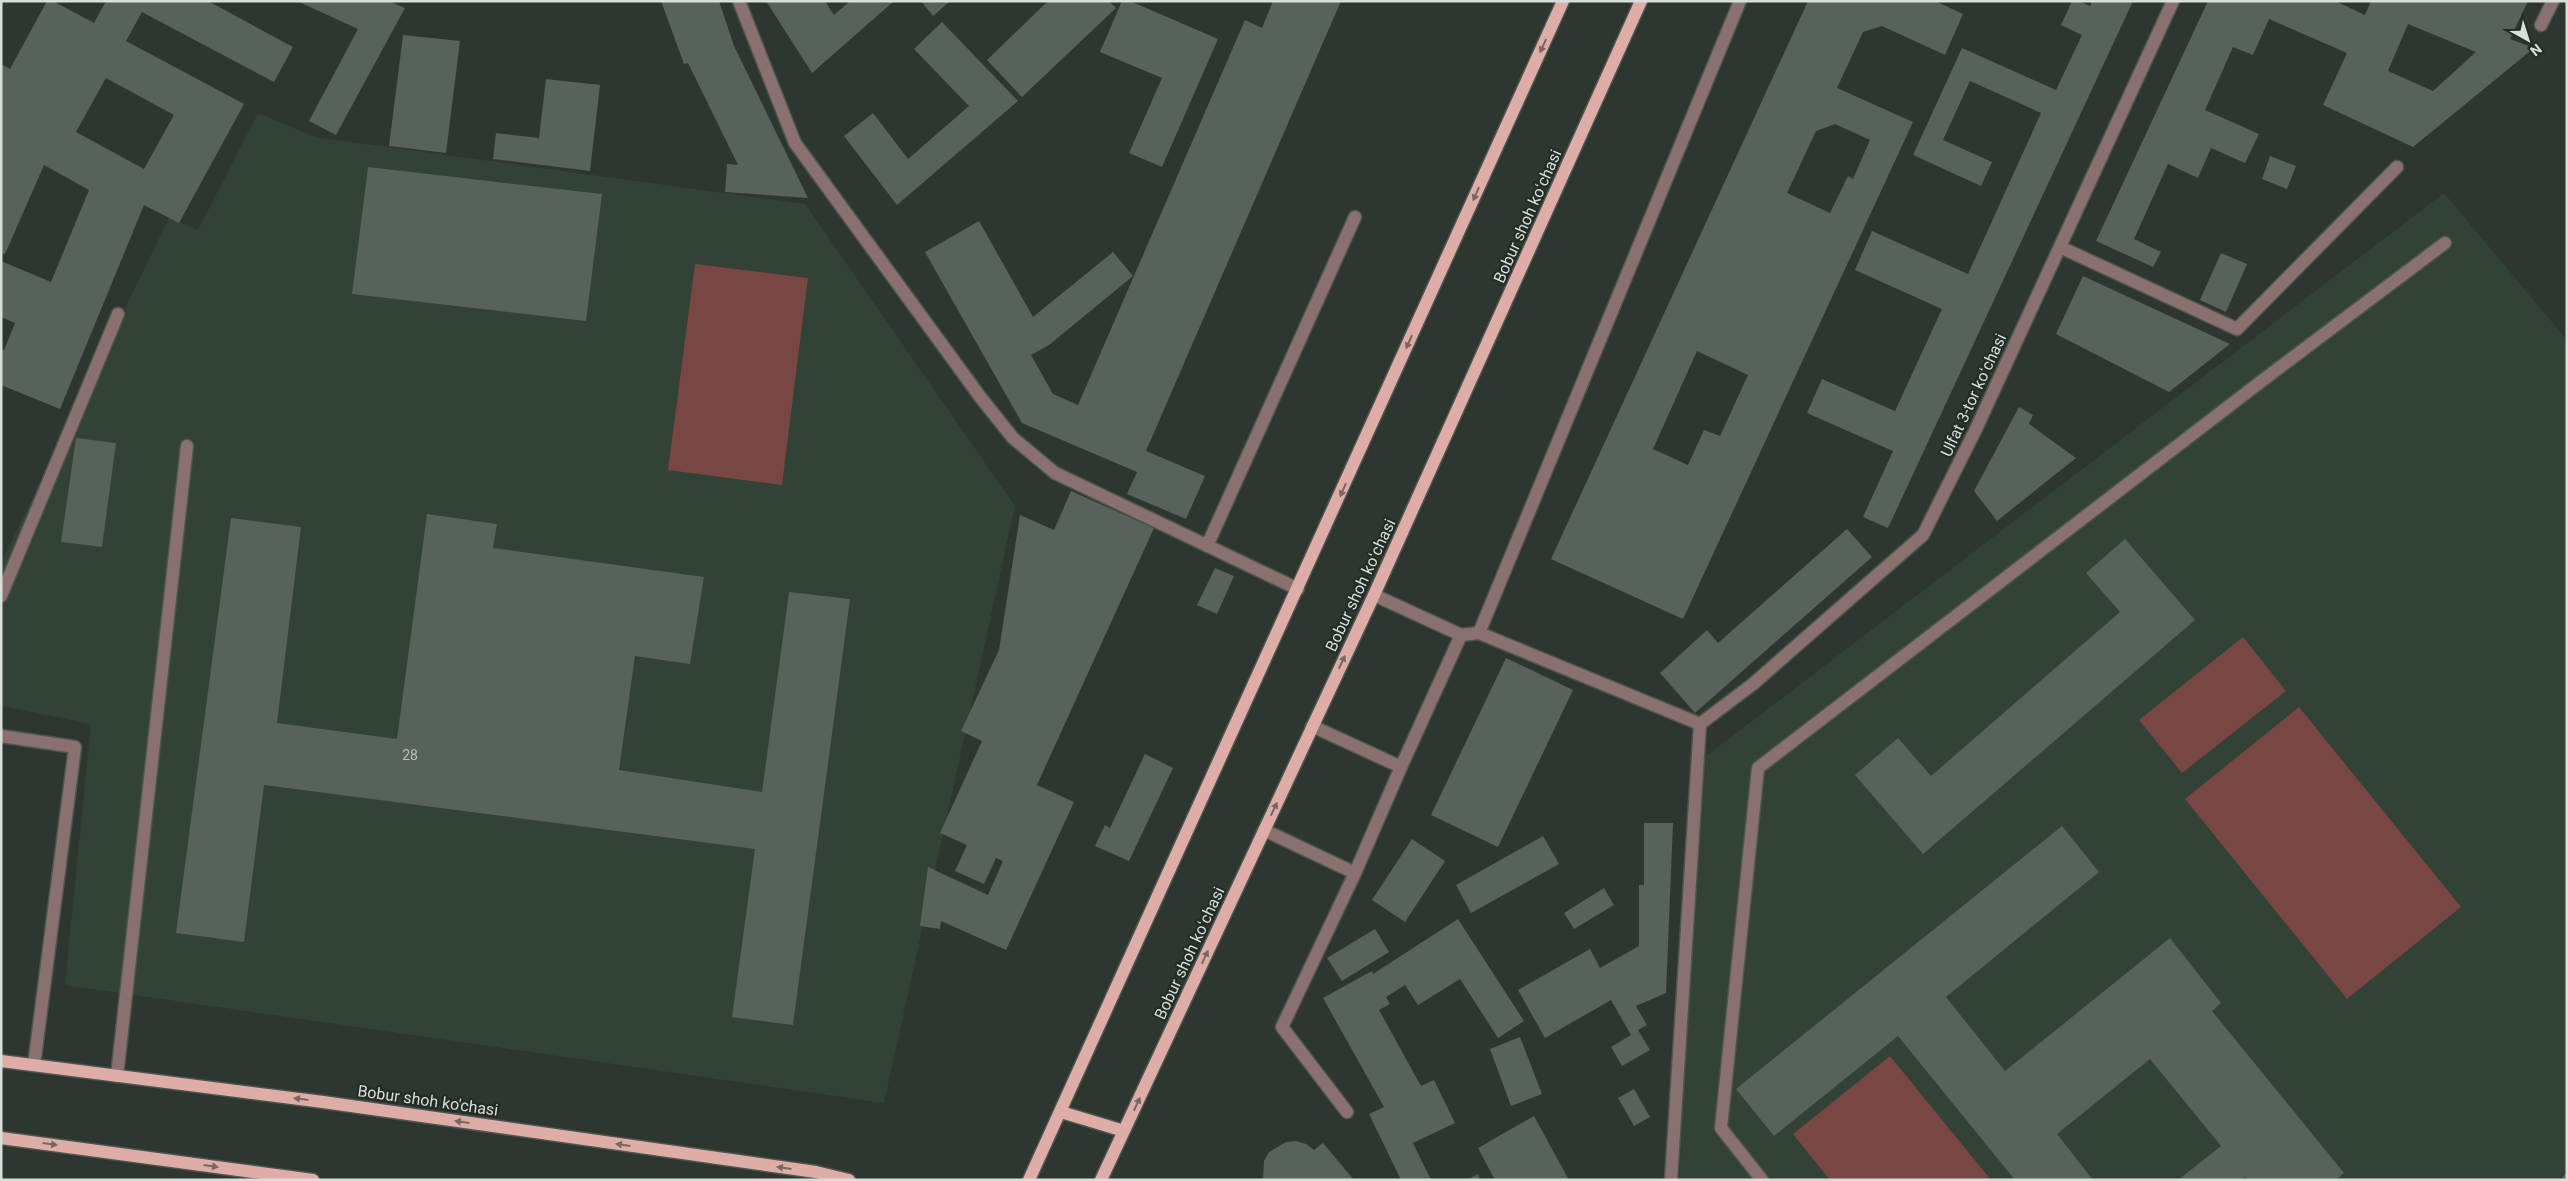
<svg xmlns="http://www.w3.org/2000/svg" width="2568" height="1181" font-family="Roboto,sans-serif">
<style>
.built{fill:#324236}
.green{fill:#784643}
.building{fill:#57625a;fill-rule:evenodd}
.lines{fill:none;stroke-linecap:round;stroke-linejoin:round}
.minor-casing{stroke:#4c554e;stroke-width:15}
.major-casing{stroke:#4c554e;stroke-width:15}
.minor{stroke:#8a716f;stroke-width:12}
.major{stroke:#dfada8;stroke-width:12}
.oneway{fill:#786660}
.labels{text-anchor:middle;stroke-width:4.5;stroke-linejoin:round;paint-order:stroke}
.number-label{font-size:14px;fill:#b8bfba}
.street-label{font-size:16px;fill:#d8deda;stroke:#232c25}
</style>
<rect width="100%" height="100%" fill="#2d372f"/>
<path class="built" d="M258,113L315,137L805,204L1015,506L884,1103L65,985L91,724L1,706V563L169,218L198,230Z
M2444,193L2567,340V1172L2560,1180H1679L1701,760Z"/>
<path class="green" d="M695,264L808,278L782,485L668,470Z
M2243,637L2286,691L2182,773L2139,720Z
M2299,707L2461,907L2347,999L2185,799Z
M1890,1056L1991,1180H1830L1793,1134Z"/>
<path class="building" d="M47,1H53L94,23L106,1H208L293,47L274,82L142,12L126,41L244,104L179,223L144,205L60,409L1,385V349L4,350L15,323L1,317V261L51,282L89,190L44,165L5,254L1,253V64L10,69ZM106,78L174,115L144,169L76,132Z
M297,1H389L405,8L336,135L309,121L358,29Z
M661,1H719L734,46L808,198L725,192L727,164L738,165L688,63L684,64Z
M766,1H825L834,15L850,1H894L812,73Z
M921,1H950L933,16Z
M1048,1H1109L1116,8L1022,97L987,60Z
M1122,1H1130L1218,39L1162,167L1129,153L1162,78L1100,52Z
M1273,1H1341L1146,451L1205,476L1186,519L1127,494L1137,472L1022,423L925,252L979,221L1033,317L1113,252L1133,276L1049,345L1031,355L1053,394L1078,405L1245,20L1262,28Z
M1808,1H1935L1963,14L1945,55L1882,26L1863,32L1837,88L1913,122L1683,619L1551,559ZM1835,124L1870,140L1853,179L1848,176L1830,213L1787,193L1816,131ZM1697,351L1748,375L1720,436L1704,430L1688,465L1653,449Z
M2072,1H2079L2090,6L2092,1H2133L1888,528L1863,517L1893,451L1807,413L1822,379L1895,411L1942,309L1855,270L1872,231L1968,274L2041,113L1970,81L1943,140L1992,162L1981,186L1913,155L1962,48L2056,90L2082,35L2061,25Z
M2208,1H2335L2365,15L2371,1H2528L2510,39L2534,48L2413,147L2323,105L2347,53L2269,19L2253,55L2233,47L2205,110L2259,134L2245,163L2211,148L2198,178L2168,164L2134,239L2161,252L2153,267L2096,241ZM2408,24L2476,52L2433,91L2388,71Z
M942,22L1018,101L897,205L844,136L873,113L908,159L969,106L914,49Z
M403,35L460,41L446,153L389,146Z
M546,79L600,85L590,171L493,159L496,133L539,138Z
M2270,156L2296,166L2287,189L2262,179Z
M368,167L602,194L586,321L352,294Z
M2221,253L2247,264L2226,312L2200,300Z
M2083,276L2230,344L2169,392L2056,334Z
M2019,407L2033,415L2029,424L2076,458L1997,521L1974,491Z
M76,438L116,443L102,547L61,542Z
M1071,491L1154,528L1037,785L1074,802L1006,950L941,921L940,929L920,926L928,867L988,895L1003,861L996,858L984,884L955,871L967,845L940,833L982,741L961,731L999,650L1020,515L1054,530Z
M427,514L497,524L493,548L704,577L690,664L635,656L619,770L762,792L789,592L850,599L793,1025L732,1017L755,849L264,785L244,942L176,933L231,518L301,527L277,723L397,739Z
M1847,529L1872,557L1695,713L1660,673L1707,630L1718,643Z
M2125,539L2195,620L1923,854L1855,775L1898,738L1931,776L2120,612L2086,573Z
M1215,568L1234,576L1217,614L1197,605Z
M1506,658L1573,690L1498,847L1431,815Z
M1145,754L1173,768L1129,861L1095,846L1105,825L1110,828Z
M1644,823H1673L1666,993L1636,1006L1647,1025L1638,1030L1650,1050L1622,1066L1611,1047L1631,1035L1611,1000L1545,1038L1518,990L1590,949L1600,968L1639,946V885H1644Z
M2062,826L2099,872L1946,997L2005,1071L2170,938L2221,1003L2212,1011L2344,1173L2336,1180H2247L2245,1177L2242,1180H2178L2221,1146L2150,1059L2057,1134L2093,1180H2015L1898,1036L1774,1136L1736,1089Z
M1543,836L1559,864L1471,913L1456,885Z
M1412,839L1445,861L1405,922L1372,900Z
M1604,888L1614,905L1574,929L1564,913Z
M1458,919L1524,1021L1498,1038L1460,979L1418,1005L1405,985L1386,997L1390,1004L1379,1010L1421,1086L1434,1080L1455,1123L1413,1143L1431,1180H1401L1369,1114L1384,1107L1323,998L1372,971L1373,974Z
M1375,929L1389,952L1342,981L1327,958Z
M1520,1037L1542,1094L1511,1106L1490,1049Z
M1634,1089L1650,1117L1634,1126L1618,1098Z
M1534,1116L1569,1180H1495L1478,1148Z
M1296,1141L1306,1144L1314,1150L1323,1143L1354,1180H1263L1264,1161L1269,1152L1286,1142Z
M2567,1172V1180H2560Z
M1478,1174L1480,1180H1467Z"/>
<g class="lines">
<defs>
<path id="minor" d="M739,1L795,143L981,398L1013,438L1055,473L1298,589
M2541,25L2553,1
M2060,247L2237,329L2397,167
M1207,546L1355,217
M1374,595L1461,635L1479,633L1700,724
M1,596L118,314
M1479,633L1740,1
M1700,724L1753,684L1923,535L1976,429L2173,1
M1312,726L1401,767L1461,635
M1,736L75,747L34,1065
M1264,830L1355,873L1401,767
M117,1076L187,446
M1347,1112L1282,1027L1355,873
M1671,1180L1700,724
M1762,1180L1721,1128L1758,768L2263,380L2445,243"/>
<path id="major" d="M1,1061L323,1102L816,1172L849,1180
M1061,1112L1124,1131
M1,1138L313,1180
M1029,1180L1563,1
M1101,1180L1374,595L1641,1"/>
</defs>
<use href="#minor" class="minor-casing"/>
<use href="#major" class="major-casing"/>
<use href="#minor" class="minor"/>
<use href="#major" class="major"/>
</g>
<defs><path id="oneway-solid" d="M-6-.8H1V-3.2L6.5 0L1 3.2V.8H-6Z" transform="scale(1.25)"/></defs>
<g class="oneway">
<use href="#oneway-solid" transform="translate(1543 46) rotate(114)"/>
<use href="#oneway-solid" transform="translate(1476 194) rotate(114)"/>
<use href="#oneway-solid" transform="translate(1409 342) rotate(114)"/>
<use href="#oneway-solid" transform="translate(1343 490) rotate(114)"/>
<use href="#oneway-solid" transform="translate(1342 662) rotate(-65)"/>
<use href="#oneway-solid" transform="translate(1274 809) rotate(-65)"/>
<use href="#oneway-solid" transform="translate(1205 957) rotate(-65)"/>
<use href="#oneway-solid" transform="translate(301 1099) rotate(-173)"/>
<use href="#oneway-solid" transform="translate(1137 1104) rotate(-65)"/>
<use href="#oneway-solid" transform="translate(462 1122) rotate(-172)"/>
<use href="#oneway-solid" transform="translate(50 1144) rotate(8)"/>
<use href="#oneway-solid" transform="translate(623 1145) rotate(-172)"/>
<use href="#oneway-solid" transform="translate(211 1166) rotate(8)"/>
<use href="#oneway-solid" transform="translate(784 1168) rotate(-172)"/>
</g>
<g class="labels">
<g class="number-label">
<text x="410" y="760">28</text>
</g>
<g class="street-label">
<text transform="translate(1527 216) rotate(-66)" y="6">Bobur shoh koʻchasi</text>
<text transform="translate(1973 395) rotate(-65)" y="6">Ulfat 3-tor koʻchasi</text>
<text transform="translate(1360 585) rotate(-65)" y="6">Bobur shoh koʻchasi</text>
<text transform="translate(1189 953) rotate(-65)" y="6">Bobur shoh koʻchasi</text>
<text transform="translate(428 1100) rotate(8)" y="6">Bobur shoh ko'chasi</text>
</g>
</g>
<rect width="2568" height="1181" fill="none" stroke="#d8deda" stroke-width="5"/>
<g transform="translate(2528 40) rotate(141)" stroke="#232c25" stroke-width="4" paint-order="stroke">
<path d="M0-4L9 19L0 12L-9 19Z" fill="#d8deda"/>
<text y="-8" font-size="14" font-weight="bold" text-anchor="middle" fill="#d8deda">N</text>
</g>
</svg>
